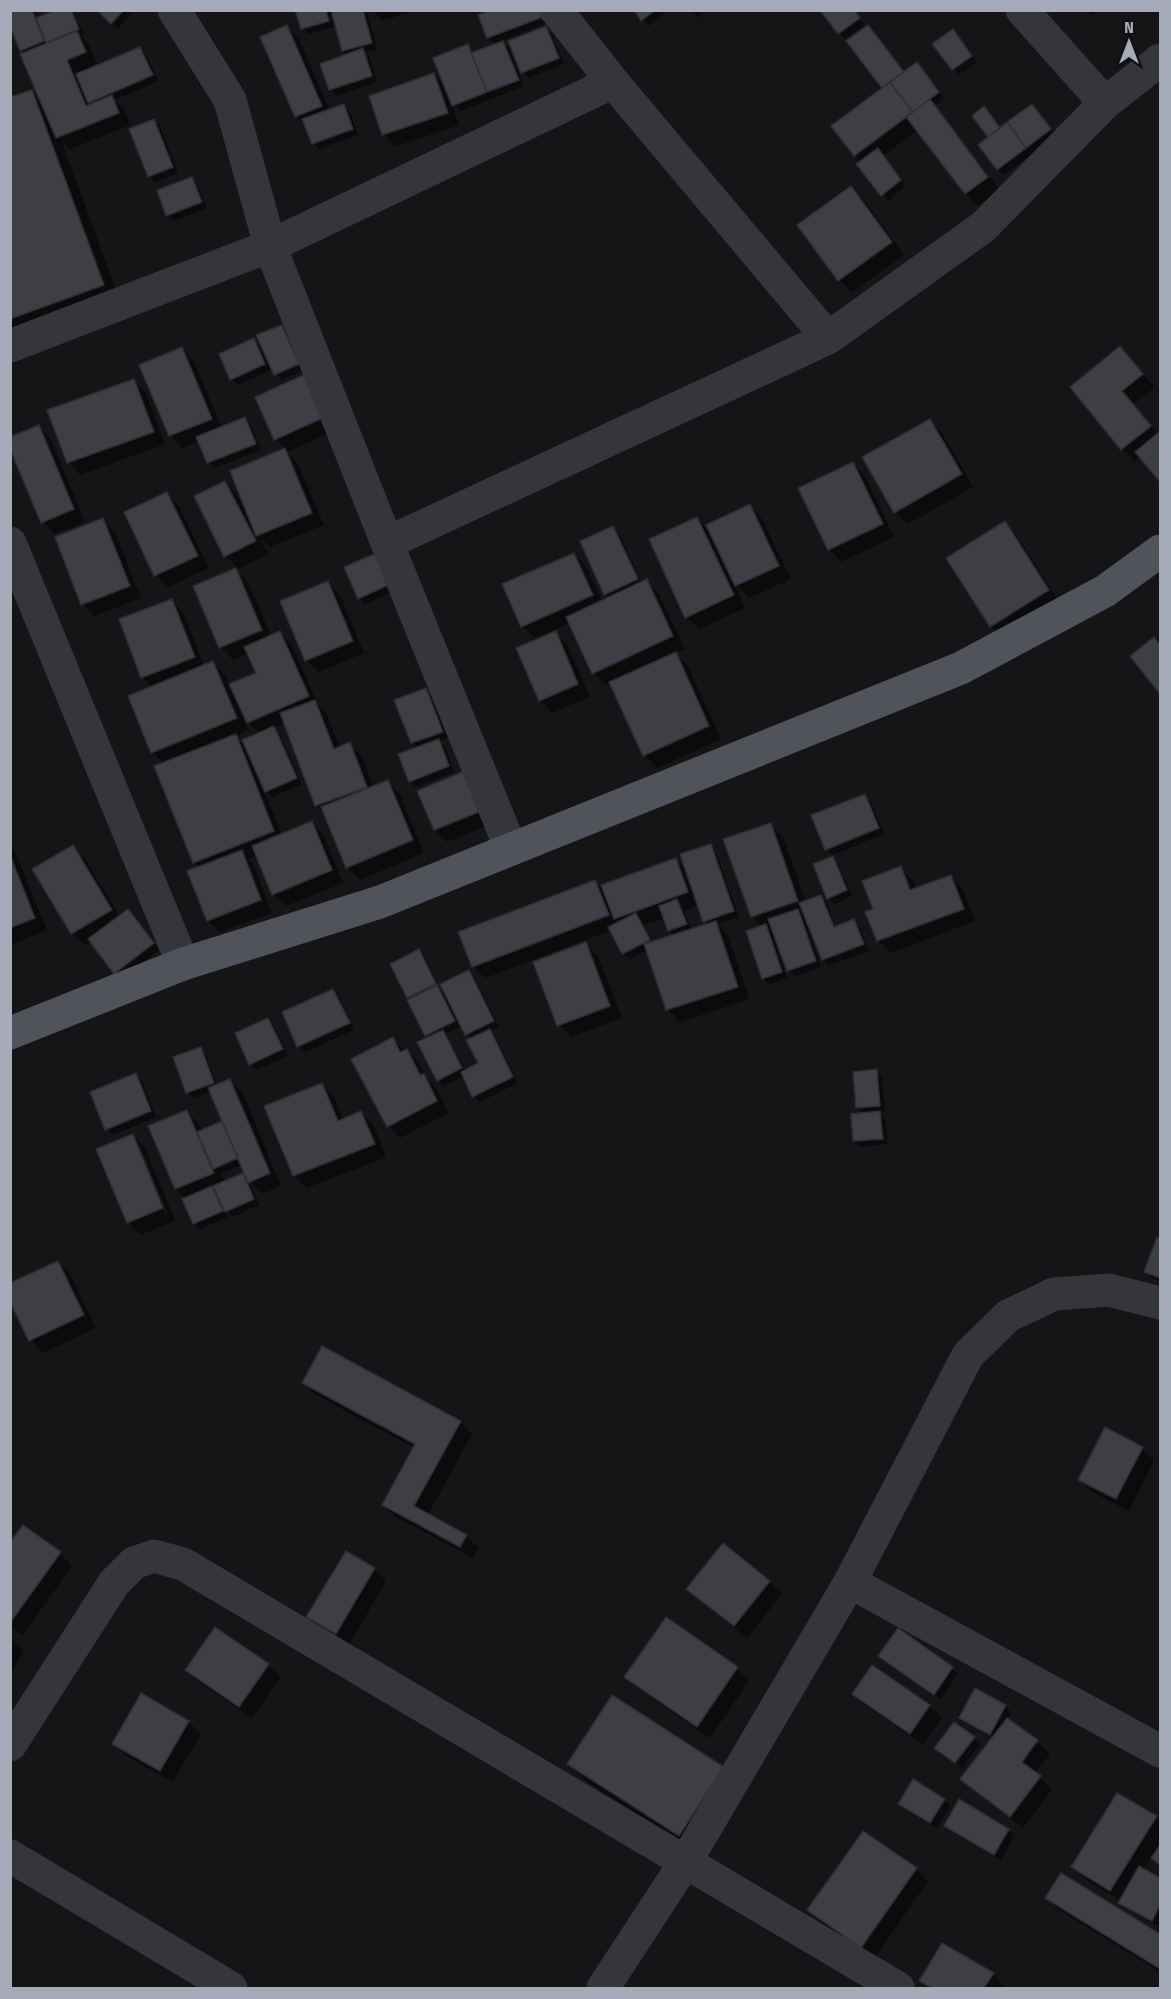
<svg xmlns="http://www.w3.org/2000/svg" width="1171" height="1999" font-family="'Fira Sans Condensed',sans-serif">
<style>
.shadow{fill:#0007;fill-rule:evenodd}
.building{fill:#3e3f44;stroke:#2e2e33;stroke-width:1.5}
.lines{fill:none;stroke-linecap:round;stroke-linejoin:round}
.minor{stroke:#35363c;stroke-width:33}
.major{stroke:#51535b;stroke-width:33}
</style>
<rect width="100%" height="100%" fill="#151517"/>
<path class="shadow" d="M10,10H35L38,19L60,10H72L84,35L81,36L89,45L98,66L140,48L146,54L158,81L115,100L124,109L130,125L70,149L61,140L121,303L10,334V99L31,91L43,103L25,53L21,50Z
M99,10H135L118,29Z
M297,10H329L334,27L309,34L302,28Z
M332,10H366L377,49L365,52L369,56L377,82L336,96L330,89L348,55L343,51Z
M374,10H407L408,13L381,21Z
M549,10L553,21L501,41L509,48L524,86L460,111L452,103L459,125L396,146L384,134L434,75L447,88L468,46L475,53L495,45L488,37Z
M636,10H668L649,26Z
M691,10H707L698,17Z
M853,10L864,25L845,39L839,33Z
M1085,10H1098L1091,16Z
M287,27L299,39L330,111L344,106L350,112L358,135L319,149L313,143L306,126L296,116Z
M546,28L552,34L564,64L528,78L522,72Z
M959,37L977,62L959,75L934,45Z
M923,70L944,98L934,106L1000,190L978,206L966,193L917,130L883,156L906,186L888,201L855,155Z
M1037,112L1056,136L1004,175L998,169L991,137L974,116L990,114L1001,129Z
M154,120L160,126L178,173L155,182L149,176Z
M191,179L197,185L207,208L174,221L168,215Z
M851,188L864,200L904,255L852,292L839,280Z
M281,326L287,332L304,370L281,380L273,369L238,385L232,379L254,340L265,351Z
M1119,348L1155,387L1133,404L1159,435L1160,433V480L1141,456L1135,461L1122,449Z
M182,349L194,362L222,428L245,419L251,425L261,450L214,468L208,462L199,441L182,448L170,435Z
M134,381L146,393L165,444L80,475L68,462Z
M257,398L343,427L287,452L297,462L324,525L270,547L260,537L268,554L238,569L226,556L196,497L225,482L237,495L244,508L246,507L232,472L285,449L276,439Z
M929,421L942,433L973,487L908,524L895,512Z
M39,427L51,439L85,522L55,534L43,522Z
M853,463L865,476L894,537L841,562L829,549Z
M167,494L179,506L209,568L168,587L156,575Z
M750,506L762,519L791,579L749,598L734,582L745,608L699,629L687,617L696,518L712,534Z
M103,520L115,532L141,598L95,616L83,604Z
M1005,523L1017,536L1060,603L1004,638L991,626Z
M613,528L619,534L642,583L646,581L659,594L685,649L675,653L688,666L721,739L657,768L644,755L611,683L606,685L594,673L570,623L535,638L522,626L574,554L587,567L602,602L610,598L605,594Z
M346,568L396,590L365,604L359,598Z
M237,569L236,570L248,582L271,636L279,632L292,645L318,705L327,714L340,748L349,744L362,757L374,787L387,782L400,794L424,853L360,880L347,867L325,814L316,805L285,724L274,729L279,734L302,784L272,797L264,790L282,835L312,823L324,835L343,883L286,906L273,894L257,855L248,859L254,865L272,913L220,932L208,920L200,868L194,863L156,767L164,764L153,752L130,697L152,687L142,677L171,600L184,613L204,666L213,662L225,675L230,685L258,674L248,653L233,660L221,647L195,587ZM243,718L260,734L241,742L235,736L249,730Z
M328,583L340,595L364,653L319,672L306,660Z
M555,633L568,646L590,697L552,713L540,700Z
M1154,639L1160,646V692L1132,656Z
M426,690L432,696L448,738L439,741L445,746L454,772L416,787L410,781L418,748L412,742Z
M468,771L497,822L447,842L435,830Z
M864,796L871,802L884,834L833,855L827,849Z
M771,825L783,837L806,902L821,896L827,903L836,927L854,921L860,927L869,951L829,965L823,959L808,922L806,923L821,967L795,976L789,970L772,926L768,928L776,936L773,937L787,978L769,984L763,978V927L752,916Z
M10,839L47,930L10,945Z
M710,846L716,852L739,917L717,924L728,935L749,999L680,1022L667,1009L648,950L629,959L623,953L612,930L485,978L473,966L595,882L606,893L676,860L688,871ZM699,905L705,921L709,925L692,930L684,911ZM665,918L670,931L675,936L653,943L643,925Z
M72,847L85,859L120,917H134L159,950L121,979L92,941L85,945L72,933Z
M832,858L838,864L852,896L834,904L828,898Z
M901,868L913,881L917,889L950,877L963,889L975,921L891,953L878,941L875,909Z
M585,944L598,956L622,1018L571,1037L559,1025Z
M419,951L425,957L439,989L448,998L469,972L475,978L499,1027L490,1031L495,1036L518,1083L480,1102L474,1096L464,1076L444,1086L438,1080L430,1038L426,1035L408,997ZM462,1026L472,1039L480,1064L465,1071L445,1034Z
M333,991L339,997L354,1030L305,1052L299,1046Z
M268,1020L274,1026L288,1056L256,1070L250,1064Z
M392,1039L419,1063L427,1079L436,1088L449,1113L400,1138L388,1126Z
M200,1049L206,1055L218,1086L230,1081L243,1093L281,1186L262,1194L250,1182L242,1164L221,1174L225,1183L243,1175L249,1181L259,1205L232,1217L225,1209L228,1217L200,1229L194,1223L186,1199L176,1189L187,1112L199,1124L202,1131L224,1122L211,1092L194,1098L188,1092Z
M876,1071L882,1077L885,1112H878L885,1119L888,1144L860,1147L854,1141L864,1114L857,1108Z
M136,1075L142,1081L156,1117L113,1135L107,1129Z
M322,1085L334,1097L344,1120L361,1113L374,1126L386,1157L307,1188L294,1176L266,1107Z
M133,1135L145,1148L175,1220L141,1235L128,1222ZM137,1148H141L168,1214L165,1215Z
M1158,1239L1160,1240V1281L1152,1278L1146,1272Z
M58,1262L71,1275L96,1328L43,1353L31,1340Z
M304,1383L460,1422L472,1434L428,1515L466,1536L479,1548L473,1558L396,1517L383,1504L414,1448L316,1395Z
M1142,1449L1154,1461L1129,1511L1092,1492L1080,1480Z
M10,1545L60,1553L72,1566L23,1635L10,1627Z
M374,1569L386,1581L349,1645L321,1629L308,1617Z
M769,1582L782,1594L747,1638L701,1601L688,1589Z
M898,1630L958,1674L941,1699L880,1656Z
M10,1637L24,1651L10,1675Z
M268,1665L281,1677L252,1718L199,1682L187,1670Z
M737,1668L749,1681L710,1738L639,1689L626,1677Z
M976,1690L1005,1706L1011,1712L1007,1720L1037,1742L1050,1754L1035,1773L1052,1789L1023,1828L975,1791L962,1779L993,1738L967,1723L961,1717Z
M854,1694L929,1706L942,1718L923,1745L867,1706Z
M142,1695L189,1722L201,1734L173,1782L126,1756L114,1743Z
M955,1724L980,1744L962,1768L936,1748Z
M569,1764L723,1768L697,1853L587,1782Z
M944,1800L950,1806L937,1828L905,1810L900,1804Z
M959,1801L1008,1830L1014,1836L1001,1860L952,1832L946,1826Z
M1156,1817L1160,1822V1842L1156,1850L1158,1852L1160,1848V1866L1151,1857L1143,1870L1160,1880V1921L1158,1926L1126,1908L1121,1901L1085,1879L1073,1867Z
M916,1869L928,1881L874,1959L821,1923L809,1910Z
M1061,1875L1160,1936V1972L1059,1910L1047,1898Z
M993,1974L1005,1987L1004,1988H929L921,1981Z"/>
<path class="building" d="M10,10H32L44,41L20,51L10,26Z
M56,10H71L79,29L46,43L36,18Z
M97,10H124L111,24Z
M295,10H326L329,21L301,29Z
M331,10H363L372,43L342,51Z
M490,10H546L548,15L487,38L478,15Z
M634,10H655L641,21Z
M820,10H854L860,18L838,34Z
M287,25L322,106L295,117L260,37Z
M868,25L904,72L882,88L846,41Z
M546,26L559,58L521,73L508,41Z
M953,29L972,56L952,70L932,44Z
M77,31L86,52L67,60L86,106L112,95L119,113L56,138L20,54Z
M503,41L519,80L487,92L471,53Z
M468,44L487,92L452,106L433,58Z
M140,47L153,75L88,103L76,74Z
M363,48L372,76L329,90L320,64Z
M917,62L939,92L913,112L890,82Z
M434,73L448,113L382,135L369,96Z
M890,82L913,112L854,156L831,126Z
M32,90L104,285L10,319V97Z
M930,99L988,177L965,194L906,117Z
M344,104L353,129L312,144L302,119Z
M1032,104L1051,129L1026,148L1007,122Z
M984,106L1000,128L988,137L972,116Z
M154,119L173,167L148,177L129,129Z
M1007,122L1026,148L997,170L978,145Z
M878,148L901,180L881,196L856,164Z
M192,177L202,202L166,216L157,190Z
M851,186L892,242L838,281L797,225Z
M282,325L299,364L274,375L256,335Z
M254,338L265,364L230,380L219,354Z
M1120,346L1143,374L1122,391L1151,426L1121,450L1070,387Z
M182,347L212,419L169,436L139,365Z
M312,371L332,414L274,440L255,397Z
M134,379L154,432L67,463L47,410Z
M245,417L256,444L207,463L196,437Z
M930,419L962,474L894,513L862,457Z
M39,425L74,509L41,523L10,449V437Z
M1160,431V482L1135,452Z
M285,448L312,513L256,536L230,471Z
M853,462L883,524L828,550L798,488Z
M225,481L256,541L224,557L194,496Z
M167,492L198,556L154,576L124,512Z
M750,504L779,566L735,586L706,525Z
M697,517L734,595L685,618L649,539Z
M103,518L130,586L81,605L55,537Z
M1005,521L1049,590L990,627L946,558Z
M613,526L638,579L604,595L580,541Z
M377,553L391,584L358,599L344,567Z
M574,553L593,595L521,627L502,584Z
M236,568L262,630L219,648L193,586Z
M647,579L673,636L592,674L566,617Z
M328,581L353,641L305,661L280,601Z
M172,599L195,657L141,678L119,619Z
M280,631L309,696L247,723L229,684L256,673L244,647Z
M556,631L578,684L539,701L516,648Z
M1154,637L1160,645V694L1130,656Z
M676,652L709,726L643,756L609,682Z
M213,661L237,718L151,753L128,696Z
M426,688L443,732L411,743L394,700Z
M315,700L334,749L350,742L367,787L315,806L280,713Z
M274,726L297,778L265,792L242,740Z
M236,734L274,831L193,863L154,766Z
M439,739L449,766L409,782L398,754Z
M469,769L486,809L434,830L417,791Z
M388,780L413,840L346,868L321,807Z
M865,794L879,828L825,850L811,815Z
M312,821L332,870L272,895L252,846Z
M771,823L798,901L751,917L723,839Z
M711,844L734,911L703,922L680,854Z
M73,845L112,910L71,934L32,869Z
M242,850L261,900L207,921L187,871Z
M10,855L35,918L10,928Z
M833,856L847,890L827,899L813,864Z
M676,858L688,892L614,919L601,885Z
M901,866L910,890L951,875L964,909L877,941L865,912L873,909L862,881Z
M595,880L609,915L472,967L458,932Z
M821,895L834,927L854,919L864,944L822,960L799,903Z
M677,899L687,924L668,931L659,906Z
M128,909L154,943L114,974L88,939Z
M798,909L816,961L787,971L768,919Z
M636,913L650,940L622,954L608,927Z
M716,921L738,987L666,1010L644,944Z
M766,924L782,972L762,979L746,931Z
M586,942L610,1006L557,1026L533,962Z
M419,949L436,984L407,998L390,964Z
M469,970L494,1021L465,1035L440,984Z
M437,985L455,1021L425,1036L407,1000Z
M333,989L350,1023L297,1047L282,1012Z
M268,1018L283,1049L249,1065L235,1033Z
M490,1029L513,1077L472,1097L461,1072L478,1063L466,1040Z
M443,1030L462,1068L437,1081L417,1042Z
M393,1037L400,1052L407,1049L420,1075L424,1074L437,1101L387,1127L351,1059Z
M201,1047L214,1083L186,1093L173,1057Z
M877,1069L880,1106L856,1108L853,1072Z
M136,1073L151,1111L105,1130L90,1092Z
M230,1079L270,1173L248,1183L208,1088Z
M322,1083L338,1121L361,1111L375,1144L293,1176L264,1106Z
M187,1110L214,1173L175,1189L148,1126Z
M880,1111L883,1139L853,1141L851,1114Z
M222,1121L238,1158L213,1169L197,1132Z
M133,1134L163,1208L127,1223L96,1149Z
M243,1173L254,1199L225,1212L213,1186Z
M212,1186L223,1211L193,1224L182,1199Z
M1157,1237L1160,1238V1278L1144,1272Z
M58,1261L84,1315L29,1341L10,1302V1283Z
M322,1346L461,1421L414,1506L467,1535L460,1547L382,1505L415,1444L302,1383Z
M1105,1427L1143,1447L1116,1499L1078,1480Z
M23,1525L61,1552L10,1623V1542Z
M723,1543L770,1581L734,1626L686,1589Z
M346,1551L375,1568L336,1634L306,1617Z
M666,1617L738,1667L697,1727L624,1677Z
M215,1627L269,1664L239,1707L185,1670Z
M898,1628L953,1667L934,1695L878,1656Z
M872,1665L930,1705L910,1734L852,1694Z
M975,1688L1006,1705L990,1735L959,1718Z
M141,1693L189,1721L160,1771L112,1744Z
M612,1695L724,1767L679,1836L567,1764Z
M1007,1718L1038,1740L1022,1762L1041,1776L1010,1817L960,1779Z
M954,1722L975,1737L955,1763L934,1748Z
M913,1779L945,1799L930,1823L898,1804Z
M1117,1793L1157,1816L1110,1891L1071,1867Z
M959,1799L1009,1829L994,1855L944,1826Z
M863,1831L917,1868L861,1948L807,1910Z
M1160,1845V1865L1151,1858Z
M1139,1866L1160,1878V1905L1152,1921L1118,1903Z
M1061,1873L1160,1934V1969L1045,1898Z
M942,1943L994,1973L984,1988H932L919,1981Z"/>
<g class="lines">
<path class="minor" d="M174,10L230,100L270,246L387,543L511,849
M556,10L613,82L828,338L983,227L1105,103L1160,60
M1022,10L1105,103
M10,346L270,246L613,82
M10,543L183,964
M387,543L828,338
M850,1582L1160,1751
M10,1745L114,1583L134,1563L154,1556L183,1564L898,1988
M10,1856L231,1988
M603,1988L686,1861L850,1582L968,1355L1008,1316L1054,1294L1109,1290L1160,1303"/>
<path class="major" d="M10,1033L183,964L380,902L961,668L1105,591L1160,551"/>
</g>
<rect width="1171" height="1999" fill="none" stroke="#a5abb8" stroke-width="24"/>
<g transform="translate(1129 42)" stroke="#101012" stroke-width="4.5" paint-order="stroke">
<path d="M0-4.5L10 22L0 15L-10 22Z" fill="#a5abb8"/>
<text y="-9" font-size="16" font-weight="bold" text-anchor="middle" fill="#a5abb8">N</text>
</g>
</svg>
